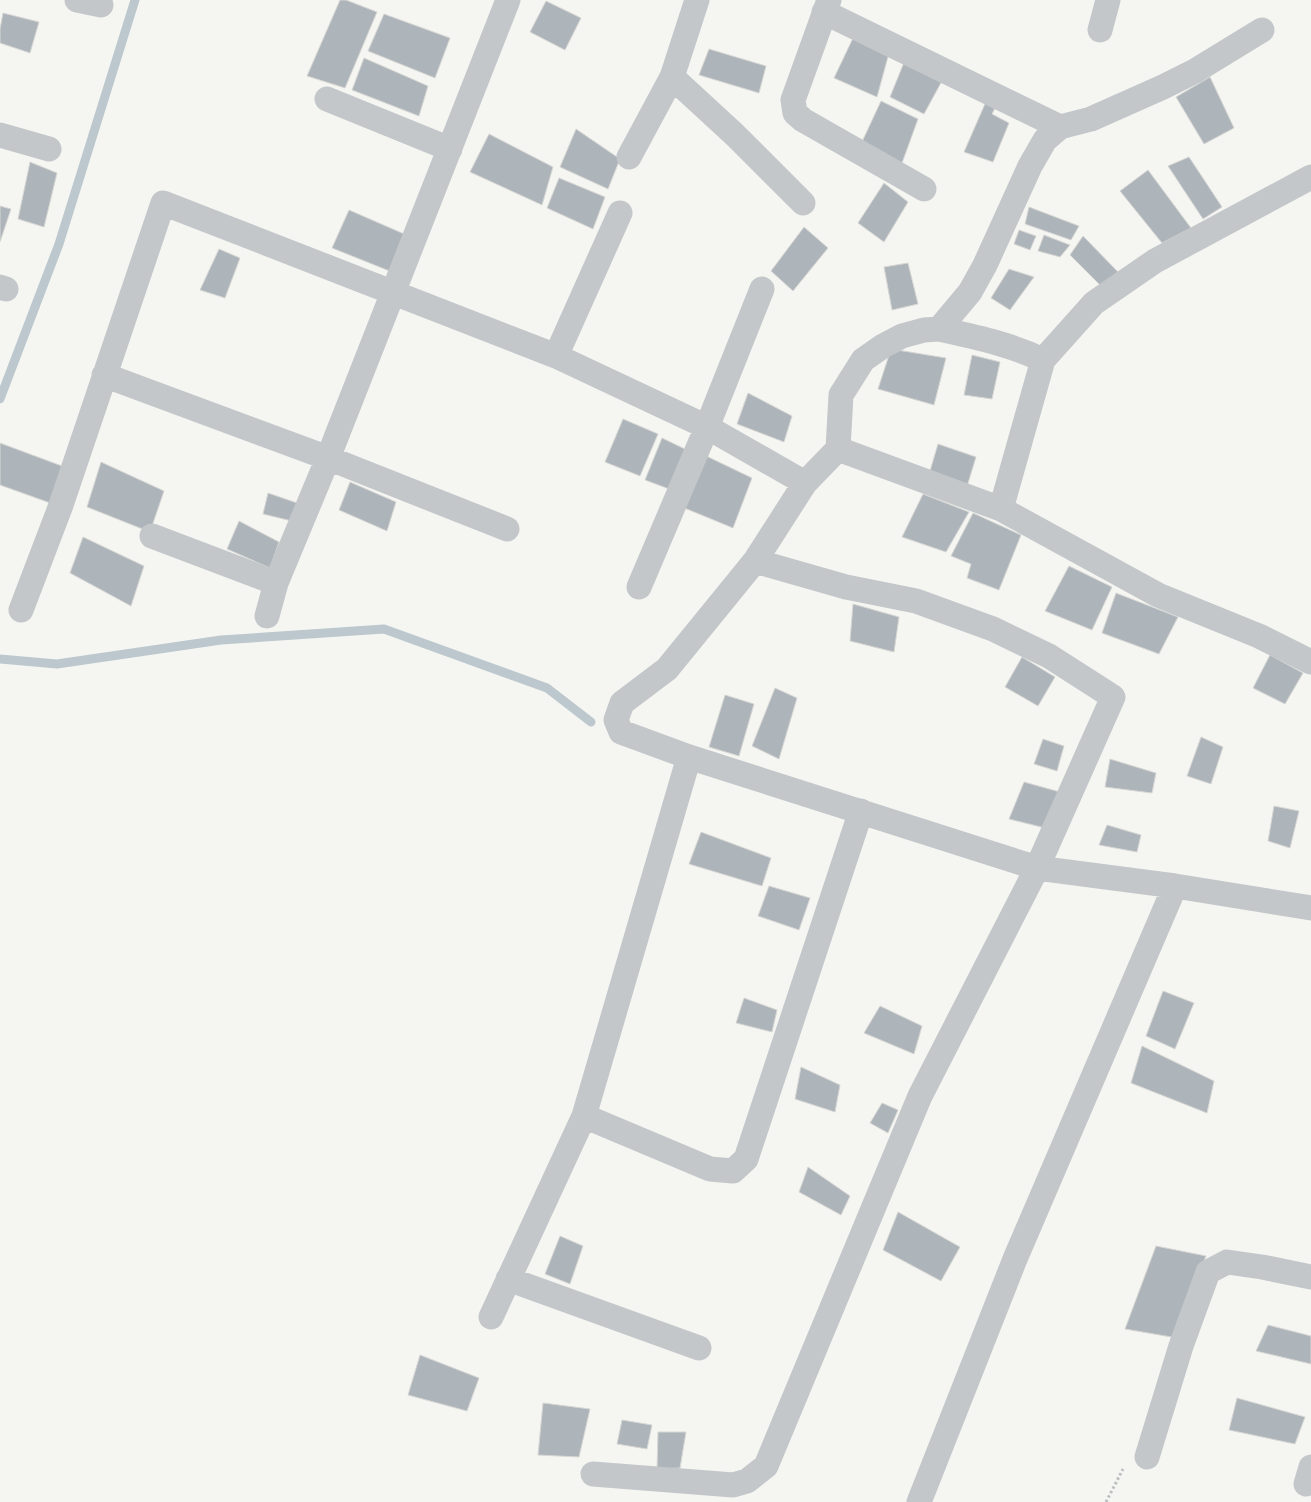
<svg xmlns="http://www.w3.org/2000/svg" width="1311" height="1502" font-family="Karla,sans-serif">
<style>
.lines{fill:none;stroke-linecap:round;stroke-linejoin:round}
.stream{stroke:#bcc8cd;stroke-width:9}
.building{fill:#adb4ba;stroke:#d7d7d4}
.path{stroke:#bcbfc1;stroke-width:3;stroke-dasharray:2.5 2.5;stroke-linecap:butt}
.minor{stroke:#c3c7ca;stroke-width:25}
</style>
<rect width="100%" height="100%" fill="#f5f6f2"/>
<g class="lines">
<path class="stream" d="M0,399L59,244L135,0
M0,659L57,664L221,640L384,629L547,688L591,722"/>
</g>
<path class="building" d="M340,0H346L377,12L345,88L307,76Z
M546,1L581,18L565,50L530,32Z
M3,13L39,22L30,53L0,43V29Z
M384,14L450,38L435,78L368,51Z
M854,36L889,53L877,97L834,78Z
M709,49L766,66L759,93L699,75Z
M364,58L428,86L419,116L352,90Z
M905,60L943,79L924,114L890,97Z
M1210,77L1234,128L1204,144L1176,97Z
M988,97L998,102L992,114L1009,123L993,162L964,152Z
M881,101L918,119L902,163L861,144Z
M576,129L620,159L608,189L560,167Z
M489,134L553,167L542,205L470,172Z
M1189,157L1222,207L1203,219L1168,166Z
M30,162L57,173L44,227L18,219Z
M1148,170L1191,228L1162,243L1120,191Z
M559,178L605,197L593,229L547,208Z
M884,183L908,202L884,242L858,223Z
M0,206L11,209L0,242Z
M1029,207L1079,226L1071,240L1025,224Z
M349,210L411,237L392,272L332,248Z
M804,227L828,248L793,291L771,271Z
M1019,230L1036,236L1030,250L1014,244Z
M1044,235L1070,245L1060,257L1038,251Z
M1083,236L1120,274L1103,288L1070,255Z
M219,249L240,258L225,298L200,290Z
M908,263L918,304L892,310L884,267Z
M1009,269L1034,277L1010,310L991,298Z
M891,349L946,358L934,405L878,389Z
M972,355L1000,362L992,399L964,395Z
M748,393L792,416L784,442L737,424Z
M623,419L658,434L640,476L605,462Z
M662,438L689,451L672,490L645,480Z
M0,443L70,469L53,504L0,485Z
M938,444L976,457L965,493L927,481Z
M700,453L752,478L733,528L682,507Z
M101,462L164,491L150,532L87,507Z
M350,482L396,502L387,531L339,510Z
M268,493L300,504L296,522L263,514Z
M923,494L969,512L946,552L902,537Z
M973,513L1021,535L999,590L967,578L971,564L951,556Z
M239,521L279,542L270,568L227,549Z
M83,537L144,566L131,606L70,573Z
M1069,566L1112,587L1092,630L1045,611Z
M1116,593L1178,617L1159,654L1102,633Z
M853,604L899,617L894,652L850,641Z
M1270,655L1303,673L1285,704L1253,688Z
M1022,657L1055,677L1038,706L1005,687Z
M775,688L797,698L779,759L752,746Z
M725,695L754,704L739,756L709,747Z
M1201,737L1223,747L1211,784L1187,776Z
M1043,739L1064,746L1057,771L1034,764Z
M1110,759L1156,773L1152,793L1105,787Z
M1024,782L1060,792L1045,828L1009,819Z
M1274,806L1299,811L1290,848L1268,841Z
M1107,825L1141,835L1137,852L1099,845Z
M701,832L771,858L762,886L689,864Z
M769,886L810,898L799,930L758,916Z
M1163,991L1194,1003L1175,1049L1146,1036Z
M744,998L777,1010L772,1032L736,1023Z
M880,1006L922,1026L914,1054L864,1033Z
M1142,1046L1214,1081L1207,1113L1131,1083Z
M801,1067L840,1085L835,1112L795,1099Z
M882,1103L898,1110L888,1133L870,1123Z
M808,1167L850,1196L841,1215L799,1192Z
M898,1212L960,1247L941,1281L883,1250Z
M560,1236L583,1246L570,1284L545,1274Z
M1156,1246L1206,1256L1186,1305L1183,1339L1125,1329Z
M1268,1325L1311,1336V1364L1256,1351Z
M420,1355L479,1378L467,1411L408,1395Z
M1237,1398L1305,1417L1295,1444L1229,1430Z
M543,1403L590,1409L579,1457L538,1455Z
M622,1420L652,1425L647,1449L617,1444Z
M658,1432H686L680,1468L657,1469Z"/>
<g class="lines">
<path class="path" d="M1106,1502L1123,1469"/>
<path class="minor" d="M77,0L101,5
M829,0L793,100L795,113L803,120L924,189
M824,12L1060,127
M1100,30L1108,0
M672,77L735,135L803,203
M327,99L450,149
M0,135L49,149
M629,157L672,77L697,0
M0,287L6,289
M939,329C975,337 1010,344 1043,360
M556,356L620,213
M104,375L328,458L507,529
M838,449L1001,509L1158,595L1259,636L1311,662
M1001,509L1043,360L1094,303L1155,261L1311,177
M152,536L276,583
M639,587L707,427L762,289
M21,610L61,505L163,203L556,356L707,427L805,483
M267,616L276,583L328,458L508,0
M689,757L621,732L616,720L622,703L667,669L755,561L805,483L838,449L841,395L863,360L883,346L902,336L924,330L939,329L970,292L985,265L1030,166L1045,140L1060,127L1091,119L1163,87L1195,71L1262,30
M584,1116L710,1169L733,1171L746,1159L861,811
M508,1279L699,1348
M491,1317L584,1116L689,757L1037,868L1175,886L1311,908
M1147,1457L1181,1346L1208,1272L1227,1262L1262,1267L1311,1277
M593,1474L733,1485L747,1481L766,1466L920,1096L1037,868L1113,697L1049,656L993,629L916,601L846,587L755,561
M1306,1484L1311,1467
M919,1502L1015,1259L1175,886"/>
</g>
</svg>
